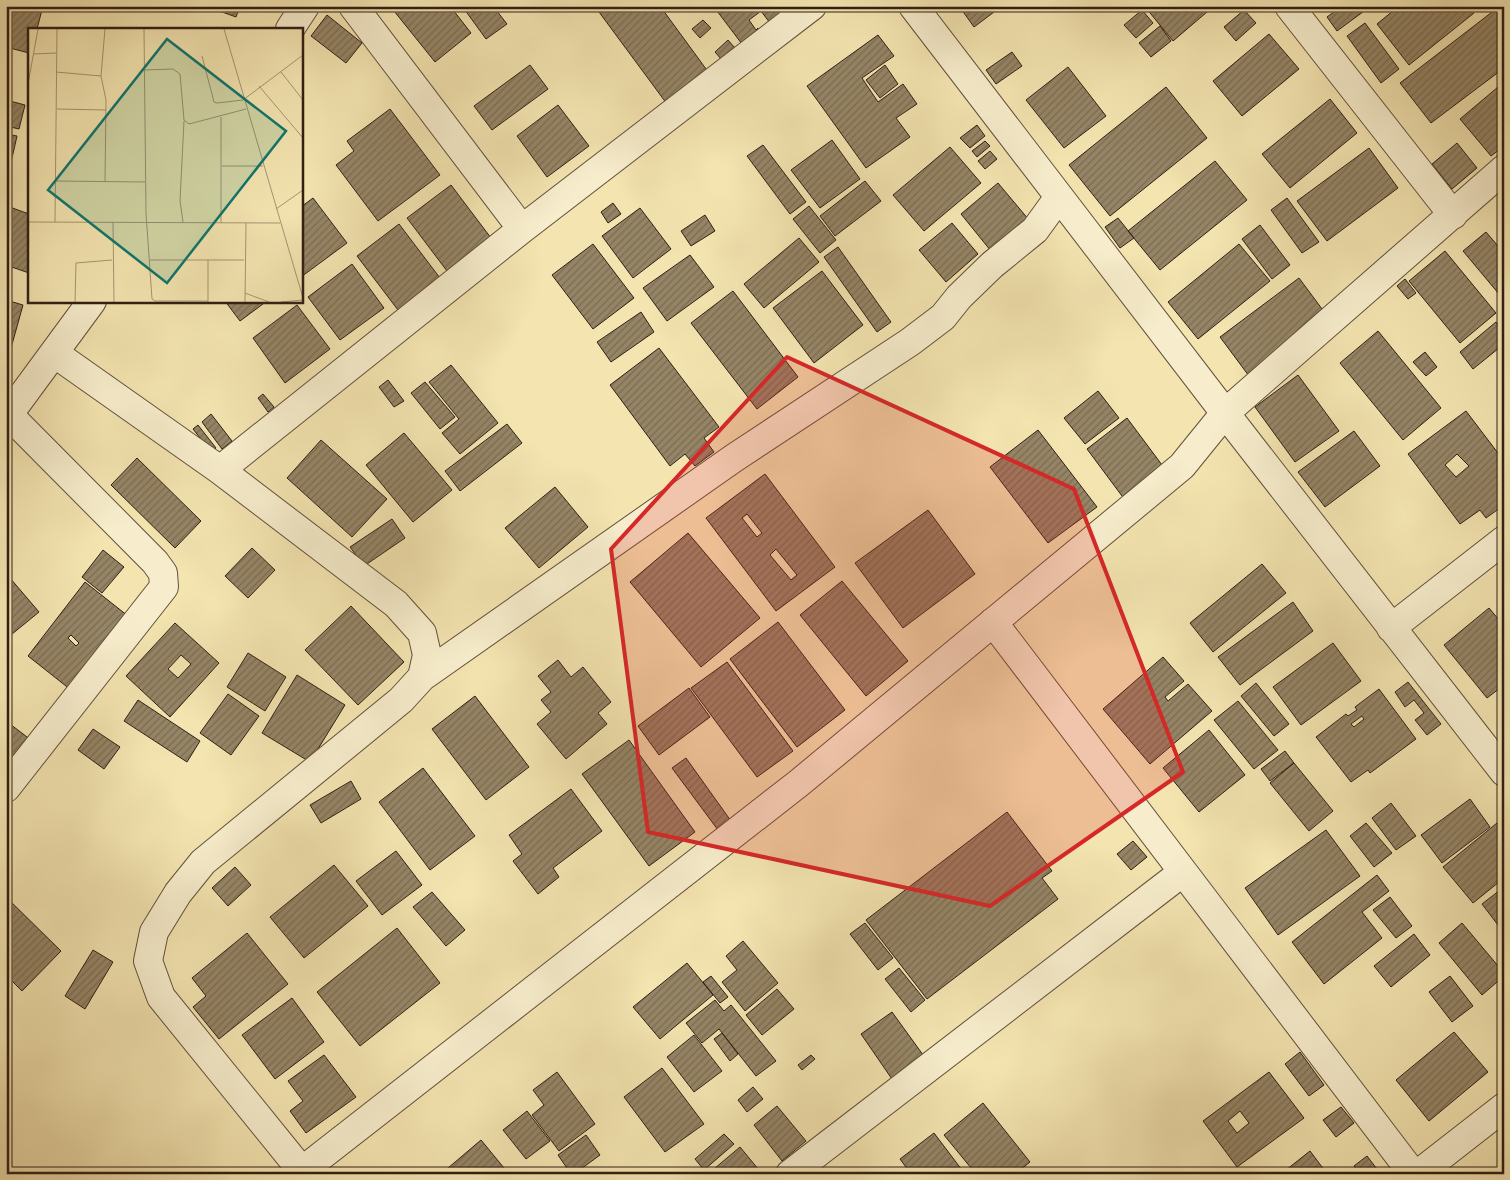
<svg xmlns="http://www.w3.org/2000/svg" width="1510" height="1180" font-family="'IM FELL French Canon',serif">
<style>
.building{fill:url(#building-hatch);stroke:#301f15;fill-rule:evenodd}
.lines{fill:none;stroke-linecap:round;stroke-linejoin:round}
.minor-casing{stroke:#61503c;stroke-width:30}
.minor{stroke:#f7edcc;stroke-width:28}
.marked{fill:#d62828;fill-opacity:0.2;stroke:#d62828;stroke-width:4;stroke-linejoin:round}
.inset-road{fill:none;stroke:#a59572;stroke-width:1}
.view{fill:#0f766e;fill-opacity:0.15;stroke:#0f766e;stroke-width:2.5}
.inset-edge{fill:none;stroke:#301f15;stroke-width:2.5}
</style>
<defs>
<pattern id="building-hatch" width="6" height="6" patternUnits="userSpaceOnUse" patternTransform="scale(1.25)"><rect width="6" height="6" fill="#958566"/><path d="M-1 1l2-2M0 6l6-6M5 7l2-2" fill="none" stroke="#7a6c53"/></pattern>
</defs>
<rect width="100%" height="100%" fill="#f3e4b0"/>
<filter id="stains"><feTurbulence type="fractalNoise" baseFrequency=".004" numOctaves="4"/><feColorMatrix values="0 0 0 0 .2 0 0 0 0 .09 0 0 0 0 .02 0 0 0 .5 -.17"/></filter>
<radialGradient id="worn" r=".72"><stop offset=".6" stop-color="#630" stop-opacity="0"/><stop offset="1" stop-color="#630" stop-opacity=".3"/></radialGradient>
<path class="building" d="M6,6H43L37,29H29V53L6,47Z
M215,6H240L236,17L214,9Z
M390,6H450L471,33L435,62Z
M462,6H493L507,24L486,39Z
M606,6H660L709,73L667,104L599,12Z
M800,6L773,27L761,11L749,20L756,30L758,28L766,38L748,52L714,7Z
M959,6H1002L974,27Z
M1148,6H1214L1173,41L1146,8Z
M1342,6H1371L1337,31L1327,17Z
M1399,6H1468L1474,13L1409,65L1377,24Z
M1496,9L1504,18V68L1431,123L1400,83Z
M1142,10L1153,23L1136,38L1124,25Z
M1244,10L1256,23L1236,41L1224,27Z
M327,15L362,43L346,63L311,36Z
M703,20L711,28L700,38L692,29Z
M1365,23L1399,69L1381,83L1347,36Z
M1160,26L1171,41L1151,57L1139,43Z
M1269,34L1299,69L1242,116L1213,81Z
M878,35L894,56L862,78L878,102L903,84L917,104L896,118L910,137L866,168L807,86Z
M728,40L741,55L728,67L715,52Z
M1012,52L1022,66L996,84L986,70Z
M530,65L548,89L492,130L474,106Z
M885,65L898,84L880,98L866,80Z
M1068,67L1106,116L1064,148L1026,100Z
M1504,82V146L1491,156L1460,119Z
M1166,87L1207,138L1110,216L1069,165Z
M1330,99L1357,133L1290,188L1262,154Z
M6,100L25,105L19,129L6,126Z
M558,105L589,146L547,177L517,136Z
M390,109L440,175L378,221L336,165L354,151L347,141Z
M977,125L985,136L970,148L960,138Z
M6,134L17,136L12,158L6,156Z
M832,140L860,179L820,208L791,170Z
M985,141L990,146L977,157L972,151Z
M1457,143L1477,168L1452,189L1432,164Z
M763,145L806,202L790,214L747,156Z
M950,147L981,183L924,231L893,195Z
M1369,148L1398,188L1327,241L1297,201Z
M990,151L997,159L985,169L978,161Z
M1215,161L1247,200L1160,270L1128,231Z
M865,181L881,201L835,236L820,216Z
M998,183L1029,220L991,251L961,214Z
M451,185L491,238L447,271L407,218Z
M313,198L347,243L301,277V207Z
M1287,198L1319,242L1302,253L1271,210Z
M613,203L621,214L608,223L601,212Z
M7,206L29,214V273L6,265Z
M809,206L836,240L820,253L793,219Z
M640,208L671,249L633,278L602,236Z
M705,215L715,231L691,246L681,231Z
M1118,218L1134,238L1120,248L1105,227Z
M952,223L978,254L946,282L919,250Z
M399,224L440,278L398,310L357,256Z
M1260,225L1290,265L1272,279L1242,239Z
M1486,232L1504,253V300L1463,251Z
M799,238L819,262L764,308L744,284Z
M593,244L634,298L593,329L552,275Z
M1239,244L1270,281L1198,339L1168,302Z
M838,247L891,322L877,332L824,257Z
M1445,251L1496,313L1460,343L1409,281Z
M690,255L714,287L667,321L643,288Z
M352,264L384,308L340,340L308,297Z
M822,271L863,325L814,363L773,308Z
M1299,278L1328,317L1249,376L1220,337Z
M1405,279L1416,293L1408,299L1397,286Z
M733,291L798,377L757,409L691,323Z
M6,300L23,305L6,366Z
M225,301H267L240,321Z
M297,305L330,349L285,383L253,338Z
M641,312L654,332L611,362L597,342Z
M1496,322L1504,332V344L1473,369L1460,352Z
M1378,331L1441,408L1403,440L1340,363Z
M659,348L719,427L704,438L714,452L695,466L685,454L670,466L610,385Z
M1425,352L1437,367L1426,376L1413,362Z
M451,365L498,423L460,454L442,433L459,419L429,382Z
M1298,375L1339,431L1295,462L1255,407Z
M388,380L404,401L394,407L379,387Z
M425,382L455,417L440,429L411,393Z
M1098,391L1119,418L1085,444L1064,418Z
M263,394L274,407L268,412L258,398Z
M1466,411L1504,461V478L1502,479L1504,482V505L1486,518L1480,510L1460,524L1408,454ZM1457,454L1469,466L1456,477L1445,465Z
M211,414L232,441L222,449L202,422Z
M1127,418L1165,469L1125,500L1087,449Z
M507,424L522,443L460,491L445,471Z
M198,425L216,448L211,452L193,429Z
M1038,430L1097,507L1048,543L990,467Z
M1354,431L1380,466L1325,507L1298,472Z
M404,433L452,490L413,522L366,465Z
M321,440L387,499L352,537L287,478Z
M137,458L201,521L175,548L111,485Z
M765,474L835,567L776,611L706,518ZM747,514L762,533L757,537L742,518ZM776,549L797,575L791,580L770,555Z
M555,487L588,527L539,568L505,528Z
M928,510L975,574L903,628L855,563Z
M392,519L405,538L364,566L350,547Z
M688,533L760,618L701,667L630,582Z
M252,548L275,570L248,598L225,576Z
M103,550L124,567L102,593L82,577Z
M1262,564L1286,593L1213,652L1190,623Z
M10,578L39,612L6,639V581Z
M842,581L908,661L866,696L800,615Z
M85,582L128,616L71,690L28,656ZM71,635L79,643L76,646L68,638Z
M1293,602L1313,631L1240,685L1218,657Z
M351,606L404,662L358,705L305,650Z
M1489,608L1504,626V685L1487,698L1444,645Z
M778,622L845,710L797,747L730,659Z
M175,623L219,663L170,717L126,676ZM181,655L191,664L178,678L168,669Z
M1333,643L1361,681L1301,725L1273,687Z
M248,653L286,677L265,711L227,687Z
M1163,657L1184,681L1165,697L1168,701L1188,684L1212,711L1150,764L1103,709Z
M558,660L571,677L583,667L611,702L598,713L607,724L566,759L537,724L551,712L541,700L551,692L538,676Z
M727,662L793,751L757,777L691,688Z
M297,675L345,705L310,762L262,733Z
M1408,682L1441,724L1427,735L1415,720L1424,713L1414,700L1405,707L1395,692Z
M1256,683L1289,724L1274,736L1241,696Z
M689,688L710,717L659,755L638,726Z
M1379,689L1416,739L1370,773L1368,770L1351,782L1316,737L1346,714L1348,716L1357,710L1355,707ZM1362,716L1364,719L1354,727L1351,724Z
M228,694L259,716L231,755L200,733Z
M475,696L529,767L486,800L432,729Z
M138,700L200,741L187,762L124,721Z
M1238,701L1278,750L1254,769L1214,720Z
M6,721L31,740L6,773Z
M93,729L120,747L104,769L78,750Z
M1209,730L1245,775L1199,812L1163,768Z
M629,740L695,832L649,866L582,774Z
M1285,751L1294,763L1270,781L1261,769Z
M686,758L731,821L718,830L672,768Z
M1294,763L1333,811L1309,831L1270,783Z
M423,768L475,836L430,870L379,802Z
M351,781L361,799L321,823L310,805Z
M571,789L602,831L553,868L559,877L538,894L513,861L522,854L509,835Z
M1470,799L1490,827L1442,863L1421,835Z
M1391,803L1416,836L1396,850L1372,818Z
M1007,812L1052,871L1042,878L1058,899L927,999L866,920Z
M1366,823L1392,853L1374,867L1350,836Z
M1497,823L1504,831V878L1473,903L1443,867Z
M1326,830L1360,876L1278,935L1245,888Z
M1133,841L1147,857L1131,870L1117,854Z
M396,851L422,885L382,915L356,881Z
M334,865L368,906L304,958L270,917Z
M235,867L251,885L228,906L212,888Z
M1377,875L1389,891L1362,912L1382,938L1324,984L1292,942Z
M1504,887V933L1482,904Z
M432,892L465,930L446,946L413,907Z
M6,897L61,951L22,991L6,975Z
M1390,897L1412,926L1396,938L1373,910Z
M865,923L893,958L878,970L850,934Z
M1462,923L1504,973V976L1482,995L1439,943Z
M397,928L440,983L360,1046L317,992Z
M247,933L288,984L219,1039L193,1007L206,996L192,978Z
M1414,934L1430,955L1391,987L1374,966Z
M743,941L778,983L745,1011L722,982L737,970L726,956Z
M93,950L113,962L85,1009L65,996Z
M687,963L713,995L660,1039L633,1007Z
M899,968L925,1000L911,1012L885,979Z
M711,976L728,997L720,1003L703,982Z
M1450,976L1473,1006L1452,1022L1429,992Z
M777,989L794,1009L762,1035L746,1015Z
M292,998L324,1042L275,1079L242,1035Z
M715,1000L724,1011L731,1005L776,1061L756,1076L719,1029L702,1043L686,1023Z
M892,1012L926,1059L894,1082L861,1034Z
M1454,1032L1488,1072L1429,1121L1396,1080Z
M722,1033L738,1054L730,1061L714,1039Z
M694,1035L722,1071L694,1092L667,1057Z
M1300,1052L1324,1085L1309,1096L1285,1064Z
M324,1055L356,1097L306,1133L290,1111L303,1101L288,1081Z
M811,1055L815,1059L802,1070L798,1065Z
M662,1068L704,1124L665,1152L624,1097Z
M557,1072L595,1124L559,1151L532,1115L544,1105L533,1090Z
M1269,1072L1304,1118L1237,1167L1203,1121ZM1240,1111L1249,1123L1237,1133L1228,1121Z
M753,1087L763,1099L747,1112L738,1100Z
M983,1103L1030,1162L1015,1174H976L944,1135Z
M777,1106L806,1141L782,1161L754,1125Z
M1341,1107L1354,1123L1336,1137L1323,1120Z
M527,1111L550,1141L526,1159L503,1130Z
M934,1133L965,1174H911L900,1159Z
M724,1134L734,1144L704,1170L695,1159Z
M586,1135L600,1155L574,1174H571L558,1155Z
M481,1140L509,1174H441Z
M740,1147L759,1170L754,1174H708Z
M1310,1151L1325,1171L1322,1174H1289L1286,1170Z
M1367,1156L1380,1173L1379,1174H1360L1354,1166Z"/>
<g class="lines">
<defs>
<path id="minor" d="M353,6L522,229
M913,6L1225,413L1504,772
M1289,6L1453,215
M290,29L305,6
M54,353L220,470L396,604L422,633L427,655L422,677L401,700L203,862L178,893L154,932L148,961L161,997L302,1171
M6,414L9,415L155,562L163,573L164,587L6,788
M6,418L92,301
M220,470L522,229L812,6
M993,622L1413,1174
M1391,628L1504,540
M422,677L734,458L910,342L943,317L959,297L992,265L1035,230L1059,197
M298,1174L799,783L1182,466L1225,413L1504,169
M790,1174L1183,872
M1418,1174L1504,1107"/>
</defs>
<use href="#minor" class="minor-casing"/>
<use href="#minor" class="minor"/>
</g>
<path class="marked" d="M787,357L1074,489L1183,772L990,906L648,832L611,549Z"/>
<g transform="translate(28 28)">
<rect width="275" height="275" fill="#f3e4b0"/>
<path class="inset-road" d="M116,1L118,185L124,271L127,273H180M196,1L275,270M6,26L28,25M174,28L186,74L189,75L215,72L275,27M116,42L145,41L152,46L156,92L161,96L218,81M28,44L73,48L78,72L77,154M253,44L275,72M73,48L77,1M0,56L10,1M231,58L275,110M29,81L78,82M193,89V195M194,138H235M28,153L117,154M248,181L275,162M0,194L252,195M27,194L29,1M85,194L86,274M155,194L152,173L156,93M122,232H216M217,265L241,274M47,274L48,235L84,232M180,274V232M217,274L218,195M253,274L275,272"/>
<path class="view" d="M139,11L258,103L139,255L20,162Z"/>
<rect width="275" height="275" class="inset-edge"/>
</g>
<rect width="1510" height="1180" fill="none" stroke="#f3e4b0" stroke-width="25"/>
<rect x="8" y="8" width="1495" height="1165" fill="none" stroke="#301f15" stroke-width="2.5"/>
<rect x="12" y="12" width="1485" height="1155" fill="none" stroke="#301f15"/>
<rect width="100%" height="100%" filter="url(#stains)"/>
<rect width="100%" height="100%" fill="url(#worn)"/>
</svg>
